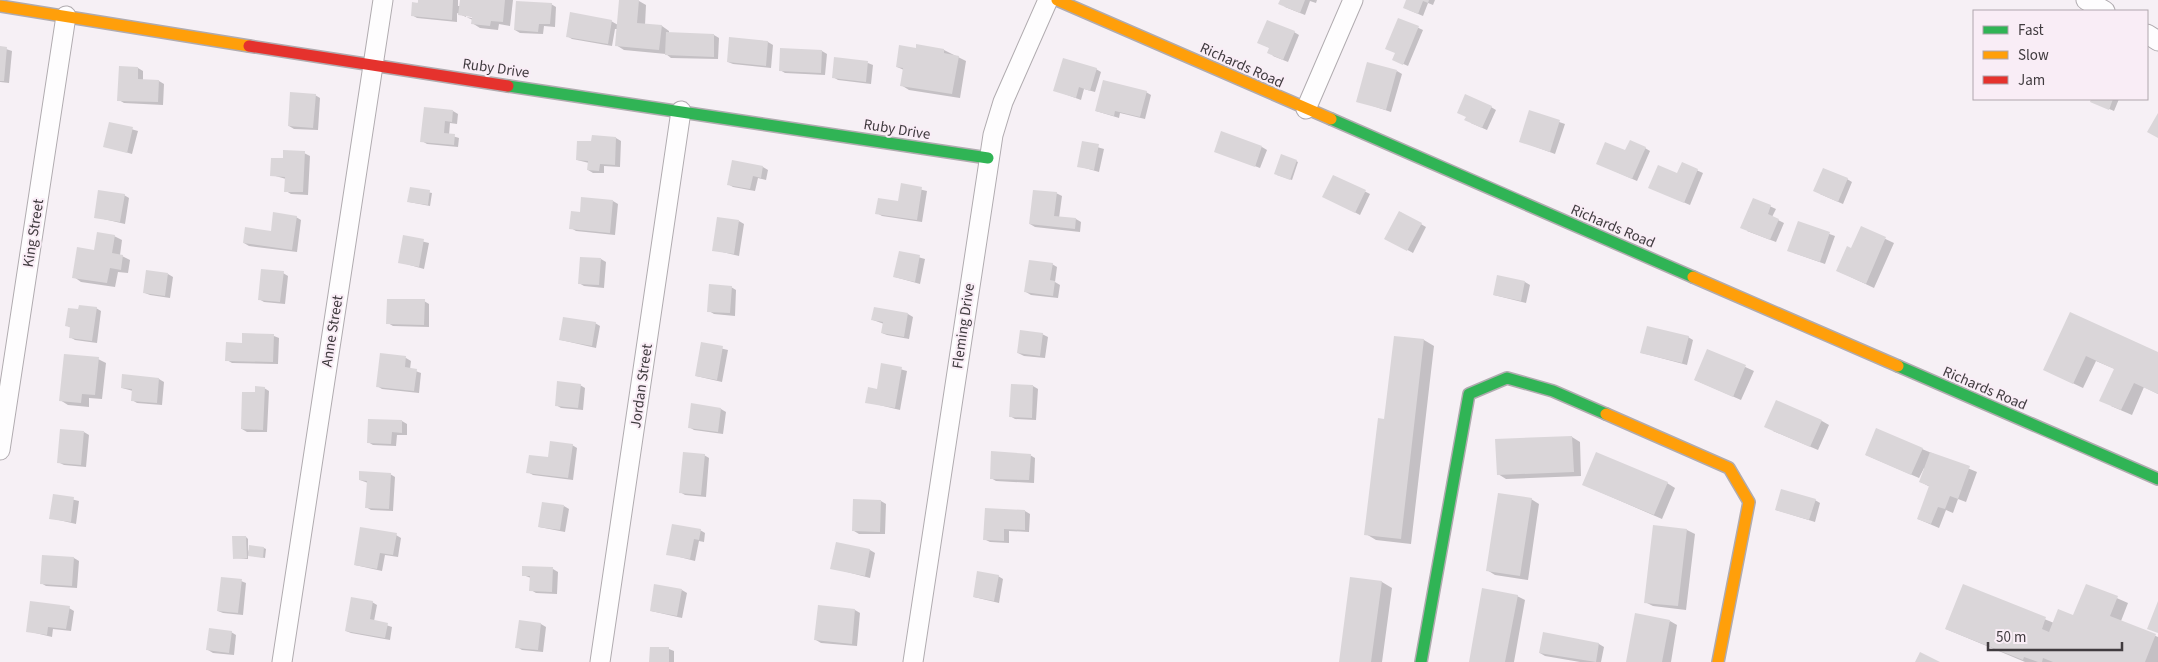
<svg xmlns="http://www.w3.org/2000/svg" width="2158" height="662" font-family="'Source Sans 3',sans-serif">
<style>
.shadow{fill:#0003;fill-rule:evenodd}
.building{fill:#dad6d9}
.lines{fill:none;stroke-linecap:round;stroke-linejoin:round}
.street-casing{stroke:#b0abaf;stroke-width:21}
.fast-casing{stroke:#b0abaf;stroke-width:14}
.slow-casing{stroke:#b0abaf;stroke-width:14}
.jam-casing{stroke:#b0abaf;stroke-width:14}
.street{stroke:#fefdfe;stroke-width:19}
.fast{stroke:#30b455;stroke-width:11}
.slow{stroke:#ff9f0a;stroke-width:11}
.jam{stroke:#e5322d;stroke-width:11}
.labels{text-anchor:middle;stroke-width:4;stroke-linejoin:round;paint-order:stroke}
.street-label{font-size:15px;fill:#403b3f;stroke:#f9edf6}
</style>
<rect width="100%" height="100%" fill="#f6f0f5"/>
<path class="shadow" d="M419,0H458V6H460L461,0H513L510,26L499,24L498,30L480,28L472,23L473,20L457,13V22L417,18L412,15ZM466,15L478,19L466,17Z
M621,0L639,1L646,5L645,25L662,26L669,31V34L714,35L719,38L718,59L671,58L666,54L624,50L616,45L617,29H615L612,46L572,39L567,36L611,21L618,25Z
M1281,0H1317L1316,3L1310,1L1305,15L1285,7Z
M1407,0H1435L1433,5L1428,3L1423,16L1409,10Z
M551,4L556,7L555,27L544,26L543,34L520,33L515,30Z
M1399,19L1423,30L1408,66L1399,62L1396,53Z
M1294,32L1299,35L1288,62L1273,56L1270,48L1259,43Z
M731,38L768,42L773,45L771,68L733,64L728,62Z
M0,47L12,51L9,83L0,82Z
M917,49L944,50L966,61L960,98L909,90L901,85L904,70L897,67Z
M822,51L827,54L825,75L785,73L780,70Z
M868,63L873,65L871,84L838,80L833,77Z
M120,67L138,68L143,71V80L159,81L164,84L163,105L124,103L119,100Z
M1096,69L1101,72L1095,92L1084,89L1081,100L1054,90Z
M1397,71L1402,74L1391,112L1358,101Z
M1146,92L1151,95L1145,119L1120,113L1119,118L1096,111Z
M315,95L320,98L318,130L294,129L289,126Z
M2092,99H2119L2114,111L2091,101Z
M1491,107L1496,110L1487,130L1471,123Z
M453,111L458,114L457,124L450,123L449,135L459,138L458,147L427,144L422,141Z
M1530,112L1565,124L1555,154L1520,141Z
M110,123L138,131L132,154L105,146Z
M616,138L621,141L620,167L604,166V173H593L588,170L589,163L577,160L592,143Z
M1083,143L1104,149L1099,172L1078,166Z
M1262,147L1267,150L1260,168L1215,151Z
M1645,148L1650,151L1637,181L1603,166L1626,152Z
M304,153L310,156L308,195L291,194L286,191V179L272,175L284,160Z
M1296,161L1298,162L1292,180L1277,175Z
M733,162L763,167L768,170L766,180L758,178L755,191L733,187L728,184Z
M1683,164L1703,173L1690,205L1655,190L1678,175Z
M1334,176L1370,194L1360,215L1329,199Z
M1847,179L1852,182L1843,204L1820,194Z
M902,185L927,191L922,222L882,216L877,213L899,202Z
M411,189L432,193L430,206L409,202Z
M1056,193L1062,196L1059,218L1076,219L1081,222L1080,232L1035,227L1030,224Z
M124,195L129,198L125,224L95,217Z
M1754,199L1776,209L1772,217L1784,223L1776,242L1747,231Z
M613,201L618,204L615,235L576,231L571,228L581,213Z
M1400,212L1426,227L1413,253L1386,238Z
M296,217L301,220L297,252L249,246L244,243L272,232Z
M739,221L744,224L739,256L714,250Z
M1799,223L1835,236L1825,264L1794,253Z
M1862,228L1894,243L1874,288L1838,271L1852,250Z
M114,236L122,240L120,255L130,260L128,273L118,272L115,287L81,282L74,277L95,251Z
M404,237L429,243L424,269L399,262Z
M900,252L925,259L920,284L895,277Z
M601,259L606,262L604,288L584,286L579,283Z
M1052,264L1057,267L1055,282L1060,285L1058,298L1031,295L1026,292Z
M283,273L288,276L285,304L264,302L259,299Z
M168,274L173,277L170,298L150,295L145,293Z
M1525,282L1530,285L1526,303L1494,295Z
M731,287L736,290L735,316L714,314L709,311Z
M424,301L429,304V327L393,326L388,323Z
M96,308L101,311L97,343L75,340L70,337L71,328L66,325Z
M908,314L913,317L909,339L887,335L882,333L884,324L873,320Z
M2071,314L2158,353V394L2144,387L2132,415L2111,406L2115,369L2096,361L2083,388L2045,370Z
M595,323L600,326L596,348L561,340Z
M244,334L274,336L279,338L278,364L232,363L227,360L243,344Z
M1042,334L1048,337L1045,358L1024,356L1018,353Z
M1395,337L1424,340L1434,346L1411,544L1376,540L1366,534L1385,420Z
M1688,337L1693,340L1687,365L1642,353Z
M702,344L728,350L722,382L696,376Z
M1708,350L1754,371L1741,400L1695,380Z
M381,355L406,358L411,361L410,369L421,373L419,393L382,389L377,386Z
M98,359L106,363L102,399L89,398V407L68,405L60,400Z
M882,364L907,371L900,410L867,402L878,390Z
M159,379L164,382L162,405L137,403L132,400L133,391L122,388Z
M580,385L585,388L583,410L561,408L556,405Z
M1033,386L1038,389L1036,420L1015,419L1010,416Z
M264,388L269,391L267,432H247L242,429L256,393Z
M692,405L721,409L726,412L723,434L694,430L689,427Z
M402,421L407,424V435H397L396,446L373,445L368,442Z
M1822,421L1829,425L1818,450L1773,431Z
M84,432L89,435L86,467L64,465L58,462Z
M1572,437L1580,442L1581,476L1506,479L1498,474Z
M572,445L577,448L573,480L533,475L528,472Z
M1922,449L1977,472L1966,502L1958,499L1953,513L1946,510L1939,528L1918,519L1930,487L1921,482L1926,468H1924L1919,478L1866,455Z
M704,455L709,458L706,497L685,495L680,492Z
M1030,455L1035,458L1034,483L996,481L991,478Z
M390,474L395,477L393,511L371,510L366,507L368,483L360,480Z
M1667,483L1675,488L1662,519L1584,485Z
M54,495L79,501L76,524L50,518Z
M1531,499L1539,504L1528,580L1495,575L1487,570Z
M1815,500L1820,503L1815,522L1776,510Z
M881,501L886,504L885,534H859L854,531Z
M564,506L569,509L565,532L539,527Z
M986,510L1025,511L1030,514L1029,532L1009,531V543L990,542L984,539Z
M1654,526L1687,530L1695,534L1686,610L1653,606L1645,602Z
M700,530L705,533L704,542L699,541L695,561L668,554Z
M396,535L401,538L398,557L385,555L382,571L355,565Z
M246,537L248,539V553L250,546L264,548L266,549L265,558L248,555V559L234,558Z
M870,550L875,553L870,578L832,568Z
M43,556L74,558L79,561L77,588L46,586L41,583Z
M553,569L558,572L557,594L536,593L531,590V578L523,575Z
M998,576L1003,579L999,603L974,597Z
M1351,578L1382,582L1392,588L1382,662H1340Z
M241,581L246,583L243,615L223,613L218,611Z
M2087,585L2128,603L2121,621L2158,637V662H2025L1946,629L1964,586L2054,623L2074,616Z
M682,590L687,593L682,618L651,611Z
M1517,596L1525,600L1514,662H1471Z
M372,602L377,605L374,621L392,627L390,640L351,633L346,631Z
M819,607L855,610L860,613L857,646L821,643L816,640Z
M69,608L74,611L71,631L53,629L52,637L27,631Z
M1670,621L1677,625L1671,662H1627Z
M520,622L541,624L546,627L543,652L522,650L517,647Z
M231,632L236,635L234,655L213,653L208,650Z
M1544,634L1599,644L1604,647L1601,662H1580L1545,656L1540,653Z
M669,649L674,651V662H651Z"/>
<path class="building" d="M418,0H453L452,20L411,16L412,2L418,3Z
M460,0H505L503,22L491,21L490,26L471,24L472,17L458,15Z
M619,0H639L637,23L662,25L659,50L615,46Z
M1280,0H1305L1300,13L1278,4Z
M1406,0H1429L1428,3L1423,1L1418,14L1403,8Z
M516,1L552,3L550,24H539L538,32L514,30Z
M570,12L612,20L608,44L566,37Z
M1398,18L1419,26L1403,65L1392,60L1395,53L1385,49Z
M1267,20L1295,31L1283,60L1267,53L1269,48L1257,43Z
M666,32L714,34V57L665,55Z
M729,37L768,41L766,66L727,62Z
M916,44L944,49V53L959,56L952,94L900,86L903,68L896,67L899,45L916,48Z
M0,46L7,47L4,81H0Z
M780,48L822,50L821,73L779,71Z
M834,57L868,61L866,82L832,78Z
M1063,58L1097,68L1090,91L1079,87L1076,98L1053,91Z
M1367,62L1397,70L1386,110L1356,102Z
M119,66L138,67V79L159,80L158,102L117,101Z
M1103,80L1147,91L1140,117L1115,111L1114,116L1095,111Z
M290,92L316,94L313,128L288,126Z
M1465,94L1492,106L1482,128L1464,120L1466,117L1457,113Z
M2091,99H2113L2109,110L2090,102Z
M424,107L453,110L452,122L445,121L444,133L455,134L454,145L420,142Z
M1529,110L1560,120L1550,152L1519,142Z
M2158,113V138L2147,132Z
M109,122L133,127L127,153L103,147Z
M1221,131L1262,146L1255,167L1214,152Z
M592,135L616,137L615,165L600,164L599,171L587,170L588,161L576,160L577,141H591Z
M1630,140L1646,147L1632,179L1596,164L1605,142L1625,150Z
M1082,141L1099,144L1094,170L1077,167Z
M283,150L305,151L303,192H284L285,177L270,176L271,158H283Z
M1281,154L1297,160L1290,180L1274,174Z
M732,160L763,166L761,178L753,176L750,189L727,185Z
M1682,162L1698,169L1684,203L1648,188L1658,165L1677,173Z
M1823,168L1848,178L1838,202L1813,191Z
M1333,175L1366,190L1355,213L1322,197Z
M901,183L922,187L917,220L875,214L878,198L898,201Z
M410,187L430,190L428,205L407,202Z
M98,190L125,194L120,222L94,218Z
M1033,190L1057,192L1054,216L1076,218L1075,229L1029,224Z
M581,197L613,200L610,233L569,229L571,211L580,212Z
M1753,198L1771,205L1768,214L1779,219L1770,240L1740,228Z
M1399,211L1422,223L1407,251L1384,239Z
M273,212L297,216L292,250L243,243L245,227L271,231Z
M717,217L739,220L734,254L712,251Z
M1798,221L1830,232L1820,262L1787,251Z
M1861,226L1886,237L1866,284L1836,271L1847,246L1851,248Z
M97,232L115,235L112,253L123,255L121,270L110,268L107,283L72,278L77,247L94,250Z
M403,235L424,239L419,267L398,263Z
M899,251L920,255L915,282L893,277Z
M580,257L601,258L599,285L578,284Z
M1029,260L1053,263L1050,280L1055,281L1053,296L1024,292Z
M261,269L284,271L280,302L258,300Z
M146,270L168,273L165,296L143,293Z
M1497,275L1525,281L1521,301L1493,295Z
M709,284L732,286L730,313L707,312Z
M387,299H425L424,325L386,324Z
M79,305L97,307L92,341L69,338L70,327L65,326L68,308L78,309Z
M874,307L908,313L904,337L881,333L883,322L871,320Z
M2070,312L2158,352V394L2134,383L2121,410L2099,401L2114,369L2086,356L2073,384L2043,370Z
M563,317L596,322L592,346L559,340Z
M1647,326L1689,336L1682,363L1640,353Z
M1020,330L1043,333L1040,356L1017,353Z
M242,333L274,334L273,362L225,361L226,342L242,343Z
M1394,336L1424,339L1401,539L1364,535L1378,418L1384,419Z
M701,342L723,346L717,380L695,376Z
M1707,349L1746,365L1733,397L1694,380Z
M380,353L406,356L405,367L417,369L414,391L376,387Z
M64,354L99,357L95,395L82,394L81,403L59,401Z
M881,363L902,367L895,408L865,403L868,387L877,389Z
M122,374L159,378L157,403L131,401L132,389L121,388Z
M557,381L581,384L578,408L555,406Z
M1011,384L1033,385L1032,418L1009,417Z
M255,386L265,387L263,430L241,429L242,392H255Z
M1776,400L1822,420L1810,447L1764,427Z
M691,403L721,408L718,432L688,428Z
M368,419L402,420V433L392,432L391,444L367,443Z
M1876,428L1923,448L1911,475L1865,455Z
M60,429L84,431L81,465L57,463Z
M1572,436L1574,472L1497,475L1495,439Z
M550,441L573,444L568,478L526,473L529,455L548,457Z
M991,451L1031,454L1029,480L990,479Z
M683,452L705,454L701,495L679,493Z
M1596,452L1668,482L1654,515L1582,485Z
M1930,452L1970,466L1958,499L1950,496L1945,509L1938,507L1931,524L1917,519L1929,486L1919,482Z
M359,471L391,473L389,509L365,508L367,481L359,480Z
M1781,489L1816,499L1809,520L1775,510Z
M1498,493L1532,498L1520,576L1486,571Z
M53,494L74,497L71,522L49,519Z
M853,499L881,500L880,532L852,531Z
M542,502L564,505L560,530L538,527Z
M985,508L1025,510V530L1004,529V541L983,540Z
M672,524L701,529L699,540L694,539L690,559L666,555Z
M1653,525L1687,529L1678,606L1644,603Z
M360,527L397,533L393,555L380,553L377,569L354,565Z
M232,536H246L247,558L233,559Z
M836,542L870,549L865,576L830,569Z
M249,545L264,547L263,558L248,556Z
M42,555L74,557L72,586L40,584Z
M522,566L553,567L552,592L529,591L530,576H522Z
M977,571L999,575L994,601L973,597Z
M221,577L242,579L238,613L217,611Z
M1350,577L1382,581L1371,662H1339Z
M654,584L682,589L677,616L650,611Z
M1963,584L2046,617L2042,629L2049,632L2058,609L2073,615L2086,584L2118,596L2110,616L2156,634L2145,662H2053L2043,658L2042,662H2038L2024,657L2023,660L1945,629Z
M1482,588L1518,595L1505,662H1469Z
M351,597L373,601L370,619L388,623L385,638L345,631Z
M30,601L70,606L66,629L48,627L47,635L26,632Z
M2158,601V633L2147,629Z
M818,605L855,609L852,644L814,640Z
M1635,613L1670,620L1662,662H1626Z
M519,620L541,623L538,650L515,648Z
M209,628L232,631L229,653L206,650Z
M1543,632L1599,643L1596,662L1539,653Z
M650,647H669V662H649Z
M1920,652L1940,662H1915Z"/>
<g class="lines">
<defs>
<path id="street" d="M2086,0L2105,11
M2147,34L2158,41
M1306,109L1353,0
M0,450L66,16
M282,662L383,0
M600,662L681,111
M913,662L993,135L1003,102L1048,0"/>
<path id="fast" d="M508,86L988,158
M1331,119L1693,277
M1898,366L2158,479
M1421,662L1469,394L1507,378L1553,391L1606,414"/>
<path id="slow" d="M1057,0L1331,119
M0,6L249,46
M1693,277L1898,366
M1606,414L1729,468L1749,502L1718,662"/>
<path id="jam" d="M249,46L508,86"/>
</defs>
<use href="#street" class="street-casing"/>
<use href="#fast" class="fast-casing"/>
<use href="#slow" class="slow-casing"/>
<use href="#jam" class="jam-casing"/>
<use href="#street" class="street"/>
<use href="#fast" class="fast"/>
<use href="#slow" class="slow"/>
<use href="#jam" class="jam"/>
</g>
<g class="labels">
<g class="street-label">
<text transform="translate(1242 65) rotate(24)" y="5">Richards Road</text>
<text transform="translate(496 68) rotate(8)" y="5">Ruby Drive</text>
<text transform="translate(897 129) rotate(9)" y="5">Ruby Drive</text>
<text transform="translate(1613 226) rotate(23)" y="5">Richards Road</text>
<text transform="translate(33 233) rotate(-81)" y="5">King Street</text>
<text transform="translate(963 326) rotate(-82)" y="5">Fleming Drive</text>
<text transform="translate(332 331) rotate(-81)" y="5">Anne Street</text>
<text transform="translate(641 386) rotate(-82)" y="5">Jordan Street</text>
<text transform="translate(1985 388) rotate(23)" y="5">Richards Road</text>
</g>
</g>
<rect x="1973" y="10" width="175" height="90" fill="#f9edf6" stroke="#afa6ad"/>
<rect x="1983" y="26" width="25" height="8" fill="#30b455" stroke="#afa6ad"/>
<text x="2018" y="35" font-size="15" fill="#403b3f">Fast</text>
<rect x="1983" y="51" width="25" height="8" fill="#ff9f0a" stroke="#afa6ad"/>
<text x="2018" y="60" font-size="15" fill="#403b3f">Slow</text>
<rect x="1983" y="76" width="25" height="8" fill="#e5322d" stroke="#afa6ad"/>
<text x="2018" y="85" font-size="15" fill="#403b3f">Jam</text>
<path d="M1988 642v8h134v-8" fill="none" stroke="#403b3f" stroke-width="2.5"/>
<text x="1996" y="642" font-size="15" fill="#403b3f" stroke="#f9edf6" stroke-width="4" paint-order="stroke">50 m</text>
</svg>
